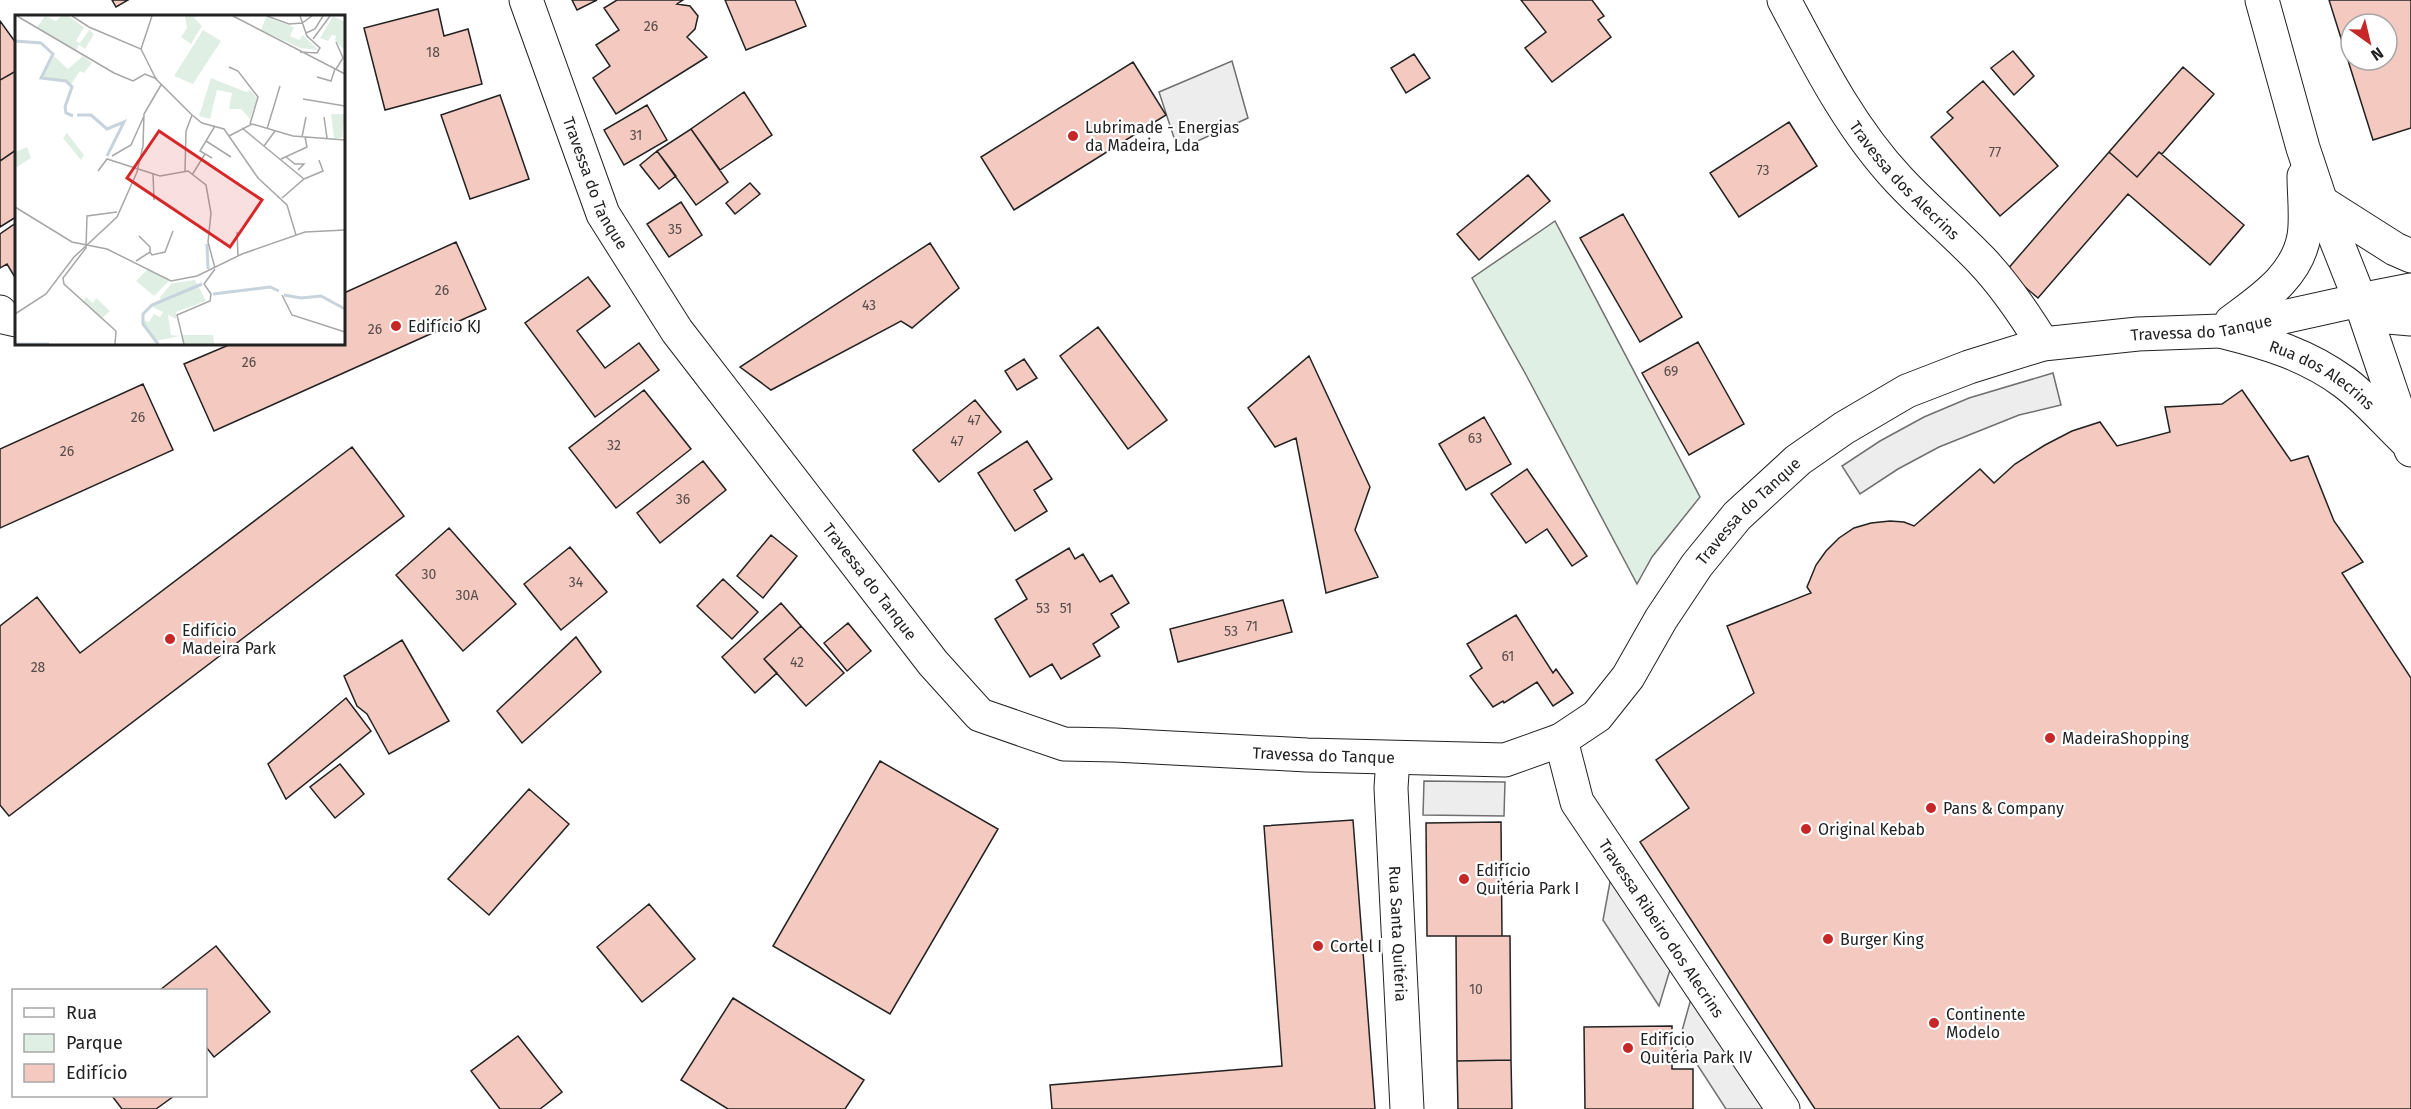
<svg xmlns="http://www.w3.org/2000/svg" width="2411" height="1109" font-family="'Fira Sans',sans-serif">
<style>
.green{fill:#e0efe3;stroke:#6f6f6f;stroke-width:1.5}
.parking{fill:#ededed;stroke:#6f6f6f;stroke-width:1.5}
.building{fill:#f3c9c0;stroke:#222;stroke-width:1.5;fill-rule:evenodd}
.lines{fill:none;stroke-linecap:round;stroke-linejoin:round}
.minor-casing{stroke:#222;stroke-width:35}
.tertiary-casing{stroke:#222;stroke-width:35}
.minor{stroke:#fff;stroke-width:33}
.tertiary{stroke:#fff;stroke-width:33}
.poi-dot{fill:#c62828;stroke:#fff;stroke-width:2}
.labels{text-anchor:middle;stroke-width:4.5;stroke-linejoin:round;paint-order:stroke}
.number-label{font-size:14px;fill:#564c4a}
.poi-label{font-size:16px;fill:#222;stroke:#fff;text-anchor:start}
.street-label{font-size:16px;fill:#222;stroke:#fff}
.inset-river{fill:none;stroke:#c7d3dd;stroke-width:3}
.inset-road{fill:none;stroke:#a7a7a7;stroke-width:1.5}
.view{fill:#d62828;fill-opacity:0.15;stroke:#d62828;stroke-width:3}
.inset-edge{fill:none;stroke:#222;stroke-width:3}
</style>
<rect width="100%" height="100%" fill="#fff"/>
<path class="green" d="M1555,221L1700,497L1652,557L1637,584L1525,373L1472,278Z"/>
<path class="parking" d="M1232,61L1248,118L1178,150L1159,92Z
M2053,373L2061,405L2019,415L1939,447L1898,469L1860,494L1842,466L1880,441L1924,417L1969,398Z
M1424,781L1505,782L1504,816L1423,815Z
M1612,871L1672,963L1659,1006L1603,920Z
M1692,995L1767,1109H1726L1680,1038Z"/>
<path class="building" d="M112,0H128L116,7Z
M572,0H597L577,10Z
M617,0H683L677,4L690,6L698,16L695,29L687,37L707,57L616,114L593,78L610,66L596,45L619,30L604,8Z
M725,0H795L806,26L746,50Z
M1521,0H1592L1604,16L1598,20L1611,37L1552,82L1525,48L1546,32Z
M2329,0H2411V128L2373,140ZM2351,24H2387V60H2351Z
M438,9L444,36L468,29L482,84L385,110L364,28Z
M0,21L16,43V71L0,80Z
M2013,51L2034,76L2014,95L1991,68Z
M1414,54L1430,78L1406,93L1391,68Z
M1133,62L1166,115L1014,210L981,157Z
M2183,67L2214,94L2162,154L2159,152L2137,177L2109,152Z
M16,71V150L0,161V80Z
M1983,81L2058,166L2000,216L1931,137L1953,118L1947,112Z
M744,92L772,135L720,170L691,129Z
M500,95L529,179L470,199L441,115Z
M647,105L667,140L624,165L604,130Z
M1789,122L1817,166L1739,217L1710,173Z
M691,129L728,182L696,205L657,151Z
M16,150V217L0,227V161Z
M657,151L676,176L659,189L640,165Z
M2109,152L2137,177L2159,152L2244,225L2210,265L2128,194L2038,298L2006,271Z
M1528,175L1550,201L1479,260L1457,234Z
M750,183L760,194L735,214L726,203Z
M681,202L702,235L669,257L647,224Z
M1623,214L1682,317L1640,342L1580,238Z
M16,223V279L7,264L0,268V234Z
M456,242L486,309L214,431L184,364L231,344H344V293Z
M930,243L959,288L912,328L901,321L771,390L740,367Z
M588,277L610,306L577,331L605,368L639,343L659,370L595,417L525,323Z
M1098,327L1167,420L1128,449L1060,356Z
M1698,342L1744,424L1689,455L1642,373Z
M1309,356L1370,487L1355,530L1378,577L1326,593L1296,438L1275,447L1248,408Z
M1024,359L1037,378L1017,390L1005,371Z
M143,384L173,450L0,528V449Z
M644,390L691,449L616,508L569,448Z
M2242,390L2291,461L2308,456L2334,521L2363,562L2342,573L2411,678V1109H1815L1640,842L1689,808L1656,760L1754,693L1727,626L1811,593L1807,587L1816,565L1826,551L1839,538L1854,528L1871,523L1890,521L1904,522L1914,526L1980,469L1994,483L2015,464L2045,445L2072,431L2100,422L2117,446L2170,432L2165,407L2222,404Z
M975,400L1001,432L939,482L913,450Z
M1484,417L1511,464L1466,490L1439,444Z
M1027,441L1052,479L1034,490L1047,511L1015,531L978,473Z
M352,447L404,516L9,816L0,805V626L37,597L80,653Z
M703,461L726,490L660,543L637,513Z
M1527,469L1587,556L1572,566L1547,529L1526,543L1491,494Z
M449,528L516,604L463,651L396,575Z
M771,535L797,556L763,598L737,576Z
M570,547L607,592L561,630L524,584Z
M1069,548L1075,559L1083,554L1100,582L1112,575L1129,603L1111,614L1119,627L1093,644L1100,656L1061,679L1052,664L1030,677L995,619L1027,599L1016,580Z
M723,579L758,612L732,639L697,606Z
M1283,600L1292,632L1178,662L1170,629Z
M781,603L801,626L764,659L777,673L755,693L722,657Z
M1516,615L1553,673L1556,669L1573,693L1553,706L1537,682L1504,703L1503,701L1493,707L1470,676L1482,668L1467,644Z
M848,623L871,651L847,671L824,643Z
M801,626L844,673L806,706L764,659Z
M576,637L601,672L522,743L497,711Z
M402,640L449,721L389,754L367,714L357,706L344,676Z
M346,698L371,731L286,799L268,764Z
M880,761L998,829L890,1014L773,946Z
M340,764L364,794L335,818L310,787Z
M529,789L569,824L489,915L448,879Z
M1353,820L1375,1109H1052L1050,1085L1282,1066L1264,826Z
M1501,822L1502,936H1427L1426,823Z
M649,904L695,959L642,1002L597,947Z
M1456,936H1510L1511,1060L1457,1061Z
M216,946L270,1012L214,1057L206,1047V990H160Z
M733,998L864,1080L845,1109H728L681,1080Z
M1672,1026V1069H1693V1109H1585L1584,1027Z
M518,1036L562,1092L540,1109H500L471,1071Z
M1511,1060L1512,1109H1458L1457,1061Z
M112,1096H174L156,1109H122Z"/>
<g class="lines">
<defs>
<g id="minor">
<path id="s1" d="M1784,0C1817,62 1850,128 1899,180C1925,208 1955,233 1981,260C2005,285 2025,315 2043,344"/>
<path d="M2321,202L2395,249L2411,256"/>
<path d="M2360,300L2388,317L2411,319"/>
<path d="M2360,300L2411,290"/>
<path d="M0,312L3,317L16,320"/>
<path id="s2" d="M1561,740L1577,802L1783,1109"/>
<path id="s3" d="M1393,758L1391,788L1407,1109"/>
</g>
<g id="tertiary">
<path id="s4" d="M526,0L603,214L677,331L933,663L980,715L1064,744L1115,745L1307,755L1505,760L1561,740L1597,716L1628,677L1661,619L1697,565L1737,516L1798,460L1844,428L1907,391L1969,367L2043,344L2138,334L2220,331L2360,300"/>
<path d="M2262,0L2303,148L2321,202L2360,300L2411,450"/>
<path d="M2231,322C2260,300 2297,277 2304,236C2307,218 2304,195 2304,176"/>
<path id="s5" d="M2224,332C2268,343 2307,355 2344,382C2366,398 2385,421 2405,440"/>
</g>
</defs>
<use href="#minor" class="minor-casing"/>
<use href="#tertiary" class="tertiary-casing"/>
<use href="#minor" class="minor"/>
<use href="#tertiary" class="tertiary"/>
</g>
<g class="poi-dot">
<circle cx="1073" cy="136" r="6"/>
<circle cx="396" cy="326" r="6"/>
<circle cx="170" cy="639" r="6"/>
<circle cx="2050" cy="738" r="6"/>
<circle cx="1931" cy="808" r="6"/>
<circle cx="1806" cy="829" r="6"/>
<circle cx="1464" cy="879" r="6"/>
<circle cx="1828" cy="939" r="6"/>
<circle cx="1318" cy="946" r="6"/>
<circle cx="1934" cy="1023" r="6"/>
<circle cx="1628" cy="1048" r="6"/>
</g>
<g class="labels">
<g class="number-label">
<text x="651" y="31">26</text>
<text x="433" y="57">18</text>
<text x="636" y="140">31</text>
<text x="1995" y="157">77</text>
<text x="1763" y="175">73</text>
<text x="675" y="234">35</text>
<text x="442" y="295">26</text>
<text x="869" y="310">43</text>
<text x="375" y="334">26</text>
<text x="249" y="367">26</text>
<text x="1671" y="376">69</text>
<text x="138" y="422">26</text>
<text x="974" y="425">47</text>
<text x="1475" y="443">63</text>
<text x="957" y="446">47</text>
<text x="614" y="450">32</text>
<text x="67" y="456">26</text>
<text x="683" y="504">36</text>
<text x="429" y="579">30</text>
<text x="576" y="587">34</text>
<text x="467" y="600">30A</text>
<text x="1043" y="613">53</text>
<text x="1066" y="613">51</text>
<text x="1252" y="631">71</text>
<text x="1231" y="636">53</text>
<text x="1508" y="661">61</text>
<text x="797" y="667">42</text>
<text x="38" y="672">28</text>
<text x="1476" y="994">10</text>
</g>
<g class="poi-label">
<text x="1085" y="133">Lubrimade - Energias<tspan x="1085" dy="18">da Madeira, Lda</tspan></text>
<text x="408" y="332">Edifício KJ</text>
<text x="182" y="636">Edifício<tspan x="182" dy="18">Madeira Park</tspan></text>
<text x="2062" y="744">MadeiraShopping</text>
<text x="1943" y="814">Pans &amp; Company</text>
<text x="1818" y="835">Original Kebab</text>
<text x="1476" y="876">Edifício<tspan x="1476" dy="18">Quitéria Park I</tspan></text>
<text x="1840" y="945">Burger King</text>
<text x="1330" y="952">Cortel I</text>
<text x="1946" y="1020">Continente<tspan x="1946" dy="18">Modelo</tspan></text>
<text x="1640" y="1045">Edifício<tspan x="1640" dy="18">Quitéria Park IV</tspan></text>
</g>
<g class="street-label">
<text dy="6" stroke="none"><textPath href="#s1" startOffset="218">Travessa dos Alecrins</textPath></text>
<text dy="6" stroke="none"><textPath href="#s4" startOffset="196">Travessa do Tanque</textPath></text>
<text dy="6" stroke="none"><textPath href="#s4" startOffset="2248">Travessa do Tanque</textPath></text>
<text dy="6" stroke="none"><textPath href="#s5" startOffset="108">Rua dos Alecrins</textPath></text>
<text dy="6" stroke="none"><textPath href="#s4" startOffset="1744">Travessa do Tanque</textPath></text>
<text dy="6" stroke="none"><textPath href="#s4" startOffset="682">Travessa do Tanque</textPath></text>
<text dy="6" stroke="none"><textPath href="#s4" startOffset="1204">Travessa do Tanque</textPath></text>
<text dy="6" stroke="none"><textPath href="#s2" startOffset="216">Travessa Ribeiro dos Alecrins</textPath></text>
<text dy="6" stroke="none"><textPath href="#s3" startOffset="176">Rua Santa Quitéria</textPath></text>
</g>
</g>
<g transform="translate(15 15)">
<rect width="330" height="330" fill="#fff"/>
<path d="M30,1L41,6L46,1H53L69,12L61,26L65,28L74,15L79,19L70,34L64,30L61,35L22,12ZM170,1H182L179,3L187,11L176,29L166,22L172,13ZM318,1L330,7V36L320,25L321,21L317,20L313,26L305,23ZM251,2L279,12L275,21L284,25L288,20L303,35L285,33L246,15ZM188,15L206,26L178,69L159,61ZM39,41L53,54L68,41L77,48L69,58L65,56L55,71L51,66L26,63ZM196,63L231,77L235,75L242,83L235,104L226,94H214L217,78L202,75L195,104L184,101ZM316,99H330L327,123H319ZM52,118L69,140L66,145L48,123ZM12,132L16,143L0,153V137ZM133,254L154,266L139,281L121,266ZM180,265L191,286L161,297V304L153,300L156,320L165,321L140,326L127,305L134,307L139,299L145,302L148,297L136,291L146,286L145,282L157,268ZM71,282L78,288L81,283L95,296L86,304L68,286ZM167,320H198L199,329H170Z" fill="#e0efe3"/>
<path class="inset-river" d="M0,26L26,28L38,39L26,63L51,66L57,72L50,92L51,98L58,101M62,100H76L92,114L109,107L92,141M192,229L193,254M198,279L255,272L264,276M269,280L286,283L306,281L330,294M0,329H34M143,329L128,309V299L137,290L187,269"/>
<path class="inset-road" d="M2,1L99,58L118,66L130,59L142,64M57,1L74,12L126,34L141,64L177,100L187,108L209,114L243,163L272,190L281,220M218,1L330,59M252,1L274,9L287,8L297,1M285,1L292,21L305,33L302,38L285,37M291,18L300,14L308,1M298,24L315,1M321,27L328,43L321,54M126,34L137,1M214,52L223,56L243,82L235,109M302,62L316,66L320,54M288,84L330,91M309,102L312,123M227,113L289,164M252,114L265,71M214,121L237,109L278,121L330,125M287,122L291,102M191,126L216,142M249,131L260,116M97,141L116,130L129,101M271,142L280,149H289L283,155M197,143L185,136L200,111M266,144L292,132L290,122M83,156L92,144L145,161L173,156L191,170L196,198L193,227L200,253M170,156L171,116L177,100M138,159L139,185M177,160L190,139M267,183L289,164L308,156L304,145M0,192L57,227L92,234L156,266L182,261L227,239L290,217L330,215M222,217L223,241M124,221L135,232V237M121,246L135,237L137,240L150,237L158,216M267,280L277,300L330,317M0,299L31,279L59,242L102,202L122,157L128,131L129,99L146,70M100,329L101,316L49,269L48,263L71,233L72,201L102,197M169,329L162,300L195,286L196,279L189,269L200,254"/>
<path class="view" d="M144,116L247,185L215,232L112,163Z"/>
<rect width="330" height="330" class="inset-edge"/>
</g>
<rect x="12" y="989" width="195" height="108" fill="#ffffff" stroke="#a7a7a7" stroke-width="1.5"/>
<rect x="24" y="1008" width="30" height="9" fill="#ffffff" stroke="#a7a7a7" stroke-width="1.5"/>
<text x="66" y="1019" font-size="18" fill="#222222">Rua</text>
<rect x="24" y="1034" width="30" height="18" fill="#e0efe3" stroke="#a7a7a7" stroke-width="1.5"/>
<text x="66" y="1049" font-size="18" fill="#222222">Parque</text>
<rect x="24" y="1064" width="30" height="18" fill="#f3c9c0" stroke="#a7a7a7" stroke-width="1.5"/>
<text x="66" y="1079" font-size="18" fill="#222222">Edifício</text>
<g transform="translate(2369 42) rotate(146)"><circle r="28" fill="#ffffff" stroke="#a7a7a7" stroke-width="1.5"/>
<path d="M0-4.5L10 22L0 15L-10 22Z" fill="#c62828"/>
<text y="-9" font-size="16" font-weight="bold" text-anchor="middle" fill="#222222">N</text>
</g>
</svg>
